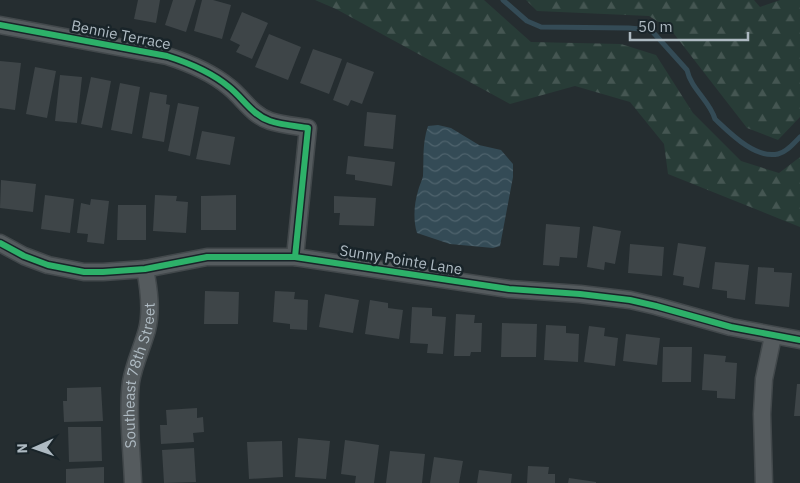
<svg xmlns="http://www.w3.org/2000/svg" width="800" height="483" font-family="'IBM Plex Sans',sans-serif">
<style>
.forest{fill:url(#forest-firs)}
.water{fill:url(#water-waves)}
.lines{fill:none;stroke-linecap:round;stroke-linejoin:round}
.stream{stroke:#344b56;stroke-width:5}
.building{fill:#3e4548}
.street-casing{stroke:#42484b;stroke-width:19}
.street{stroke:#555b5e;stroke-width:16}
.cycleway-casing{stroke:#192429;stroke-width:9}
.cycleway{stroke:#2db169;stroke-width:6}
.labels{text-anchor:middle;stroke-width:5;stroke-linejoin:round;paint-order:stroke}
.street-label{font-size:15px;fill:#aebac2;stroke:#192429}
</style>
<defs>
<pattern id="forest-firs" width="22" height="20" patternUnits="userSpaceOnUse" patternTransform="scale(1.25)"><rect width="22" height="20" fill="#283c37"/><path d="M5 1l3.5 6h-7zM16 11l3.5 6h-7z" fill="#455652"/></pattern>
<pattern id="water-waves" width="16" height="10" patternUnits="userSpaceOnUse" patternTransform="scale(1.25)"><rect width="16" height="10" fill="#344b56"/><path d="M0 5q4-4 8 0t8 0" fill="none" stroke="#4f636d"/></pattern>
</defs>
<rect width="100%" height="100%" fill="#252d30"/>
<path class="forest" d="M315,0H484L531,42L621,44L656,55L693,113L741,161L779,173L800,157V227L668,174L664,144L630,102L575,86L510,104L336,9Z
M526,0H754L760,7L780,0H800V117L778,140L747,128L671,30L649,16L537,11Z"/>
<path class="water" d="M438,125L451,128L479,145L501,150L513,164V177L500,246L493,248L450,244L417,233C413,220 414,204 418,191C419,186 422,181 423,176C424,158 422,144 428,126Z"/>
<g class="lines">
<path class="stream" d="M503,0L527,21L541,27L629,28L651,30L687,70C691,89 710,101 715,119C730,133 755,159 778,154C787,152 794,143 800,137"/>
</g>
<path class="building" d="M138,0H160L156,23L134,19Z
M173,0H196L186,32L165,25Z
M202,0H213L231,5L222,39L194,31Z
M242,12L268,23L252,59L236,52L240,45L230,40Z
M269,34L301,47L288,80L255,67Z
M313,49L342,59L329,94L300,83Z
M0,61L21,63L15,110L0,108Z
M347,62L374,72L362,104L351,100L348,106L333,100Z
M35,67L56,71L47,118L26,114Z
M60,75L82,77L77,123L55,121Z
M91,77L111,81L102,128L81,124Z
M120,83L140,87L132,134L111,130Z
M150,92L167,95L166,104L170,105L164,142L142,138Z
M178,103L199,107L190,156L168,151Z
M367,112L396,115L393,149L364,146Z
M202,131L235,137L230,165L196,159Z
M348,156L395,162L392,186L355,180V175L346,174Z
M1,180L36,184L33,212L0,208Z
M45,195L74,199L70,233L41,229Z
M155,195L177,196L176,201L188,202L186,233L153,231Z
M236,195V230H201V196Z
M334,196L376,198L374,226L339,225L340,213H334Z
M91,199L109,201L104,244L87,242L88,234L77,233L81,203L90,205Z
M118,205H146V240H117Z
M546,224L580,227L577,258L560,257L559,266L543,265Z
M593,226L621,231L615,264L605,262L604,270L587,267Z
M678,243L706,247L699,288L683,285L684,277L673,275Z
M630,244L664,247L662,276L628,273Z
M715,262L749,265L745,300L727,298V291L712,289Z
M758,267L774,268V272L792,273L789,307L755,304Z
M205,291L239,292L238,324H204Z
M275,291L295,292L294,299L308,300L307,330L290,329V324L273,322Z
M325,294L359,300L353,333L319,327Z
M370,300L388,303V308L403,310L399,339L365,334Z
M412,307L432,308V316L446,317L443,354L427,353L428,344L410,343Z
M456,314L475,315L474,323H482L481,352H471L470,356H454Z
M502,323L537,324L536,357H501Z
M546,325L566,326V333L579,334L578,362L544,360Z
M589,326L605,328L604,336L618,338L615,366L584,362Z
M626,334L660,338L657,365L623,361Z
M663,347H692L691,382H662Z
M704,354L726,356L725,362L737,363L735,399L717,398V391L702,390Z
M797,384H800V416H794Z
M101,387L103,421L64,422L63,401H67V388Z
M197,408V418L203,417L204,432L193,433L194,442L161,444L160,425H167L166,410Z
M68,427H101L102,461L69,462Z
M298,438L330,441L326,479L295,477Z
M345,440L379,445L374,483H355L356,476L341,474Z
M282,441L283,477L249,479L247,442Z
M194,448L196,482L164,483L162,450Z
M390,451L425,454L422,483H386Z
M434,457L463,461L459,483H430Z
M528,466L549,467L548,474H555V483H527Z
M104,467V483H66V469Z
M479,470L512,474L511,483H477Z
M569,478L596,482V483H568Z"/>
<g class="lines">
<defs>
<g id="street">
<path d="M0,25L167,56C189,63 211,72 229,87C243,98 252,115 270,121C282,125 296,126 308,128L295,257"/>
<path d="M0,243L24,256L48,265L84,272H103L145,269L207,257H295L509,289L580,294L630,300L656,306L731,327L800,340"/>
<path id="s1" d="M133,483C132,453 127,412 131,382C134,364 142,348 147,330C152,310 149,289 145,269"/>
<path d="M764,483L762,414L764,379L773,336"/>
</g>
</defs>
<use href="#street" class="street-casing"/>
<use href="#street" class="street"/>
<defs>
<path id="cycleway" d="M0,25L167,56C189,63 211,72 229,87C243,98 252,115 270,121C282,125 296,126 308,128L295,257
M0,243L24,256L48,265L84,272H103L145,269L207,257H295L509,289L580,294L630,300L656,306L731,327L800,340"/>
</defs>
<use href="#cycleway" class="cycleway-casing"/>
<use href="#cycleway" class="cycleway"/>
</g>
<g class="labels">
<g class="street-label">
<text transform="translate(121 35) rotate(11)" y="5">Bennie Terrace</text>
<text transform="translate(401 260) rotate(9)" y="5">Sunny Pointe Lane</text>
<text dy="5" stroke="none"><textPath href="#s1" startOffset="109">Southeast 78th Street</textPath></text>
</g>
</g>
<g transform="translate(35 448) rotate(268)" stroke="#192429" stroke-width="4" paint-order="stroke">
<path d="M0-4L9 19L0 12L-9 19Z" fill="#aebac2"/>
<text y="-8" font-size="14" font-weight="bold" text-anchor="middle" fill="#aebac2">N</text>
</g>
<path d="M630 32v8h118v-8" fill="none" stroke="#aebac2" stroke-width="2.5"/>
<text x="638" y="32" font-size="15" fill="#aebac2" stroke="#192429" stroke-width="4" paint-order="stroke">50 m</text>
</svg>
